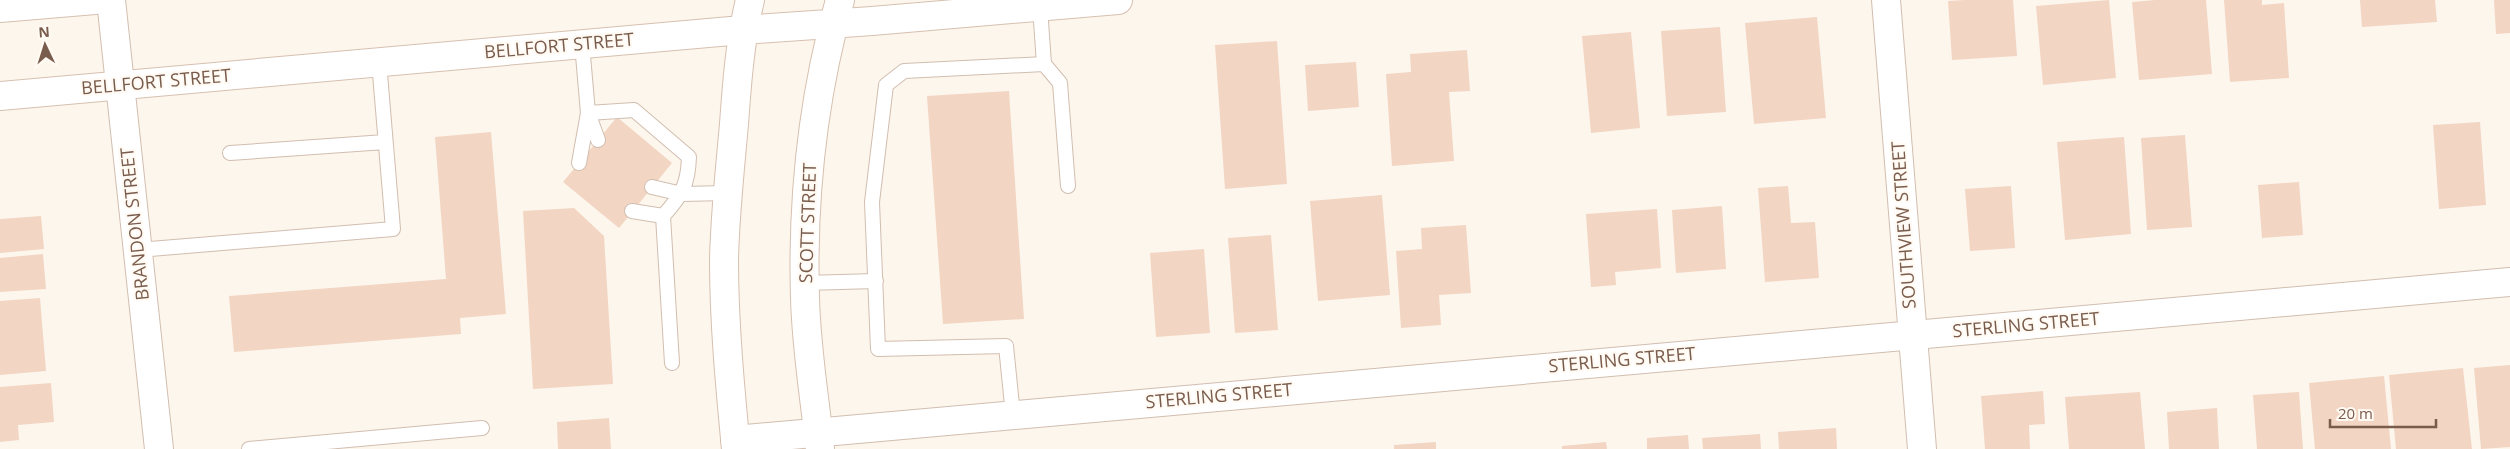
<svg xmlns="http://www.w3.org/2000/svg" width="2510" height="449" font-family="'Open Sans',sans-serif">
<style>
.building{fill:#f3d5c3}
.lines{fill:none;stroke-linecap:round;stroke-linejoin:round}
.lane-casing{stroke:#d1beb0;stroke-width:16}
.street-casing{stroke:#d1beb0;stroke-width:30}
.secondary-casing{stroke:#d6c0b0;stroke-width:30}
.lane{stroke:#fff;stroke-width:14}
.street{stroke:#fff;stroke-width:28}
.secondary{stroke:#fff;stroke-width:28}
.labels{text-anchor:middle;stroke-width:4.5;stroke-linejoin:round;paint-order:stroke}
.street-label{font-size:18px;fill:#7a5c4d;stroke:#fffaf3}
</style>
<rect width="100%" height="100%" fill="#fdf6ec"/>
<path class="building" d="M1965,0H2013L2017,56L1952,60L1948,1Z
M2109,0L2116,78L2043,85L2036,6Z
M2155,0H2206L2212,74L2139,80L2132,2Z
M2224,0H2262V5L2284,3L2289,78L2230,82Z
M2360,0H2435L2437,22L2362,27Z
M2494,0H2510V33L2496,34Z
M1817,17L1826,118L1754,124L1745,23Z
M1720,27L1726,112L1667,116L1661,31Z
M1631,32L1640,128L1591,133L1582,36Z
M1277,41L1287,184L1225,189L1215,45Z
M1467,50L1470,91L1449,92L1454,161L1392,166L1386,74L1411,72L1410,54Z
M1356,62L1359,107L1308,111L1305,65Z
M1009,91L1024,319L943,324L927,96Z
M617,117L672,163L619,228L563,182Z
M2480,122L2486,205L2439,209L2433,125Z
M491,132L506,314L460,318L461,334L234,352L229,296L446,279L435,137Z
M2185,135L2192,227L2147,230L2141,138Z
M2124,137L2131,234L2065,240L2057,142Z
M2299,182L2303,235L2262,238L2258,185Z
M1788,186L1791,223L1815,222L1819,278L1765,282L1758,188Z
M2011,186L2015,248L1970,251L1965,189Z
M1382,195L1390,295L1318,301L1310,201Z
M1722,206L1726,269L1676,273L1672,210Z
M574,208L604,236L613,384L533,389L523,211Z
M1657,209L1661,268L1615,272L1616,285L1591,287L1586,214Z
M41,216L44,249L0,253V219Z
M1466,225L1471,293L1439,295L1441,325L1401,328L1396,251L1422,249L1421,228Z
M1271,235L1278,330L1235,333L1228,238Z
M1204,249L1210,333L1156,337L1150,253Z
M43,254L46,289L0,292V258Z
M40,298L46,371L0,375V301Z
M2510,365V447L2481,449L2474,368Z
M2463,368L2472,449H2396L2389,375Z
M2384,376L2391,449H2315L2309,383Z
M51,383L54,422L18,425L19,440L0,442V387Z
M2043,391L2045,424L2029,425L2030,449H1985L1981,396Z
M2140,392L2145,449H2069L2065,397Z
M2299,392L2303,449H2257L2253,395Z
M2217,408L2219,449H2169L2167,412Z
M609,418L611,449H558L557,422Z
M1836,428L1837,449H1779L1778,432Z
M1760,434L1761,449H1703L1702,438Z
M1688,435L1689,449H1647V438Z
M1436,442V449H1394V445Z
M1606,442L1607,449H1562V446Z"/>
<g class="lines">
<defs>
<path id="lane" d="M1040,7L1044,64
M582,44L588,113L598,140
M230,153L385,142
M579,163L588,113L634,110L689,157C688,185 682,195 663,216L632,211
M652,187L682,194L727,193
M663,216L672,363
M138,250L393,229L379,62
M805,283L876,281
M1013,415L1006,346L878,349L872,202L886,85L904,71L1044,64L1060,83L1068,186
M249,449L482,428"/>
<path id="street" d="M111,0L159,449
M1886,0L1922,449
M735,440L2510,282"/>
<path id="secondary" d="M0,8L95,0
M0,96L742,30L872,21L1118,0
M736,449C730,386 724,323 724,260C725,214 730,169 734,124C737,82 740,41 750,0
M820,449C815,399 806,348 805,297C802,197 813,97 840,0"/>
</defs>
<use href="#lane" class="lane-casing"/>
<use href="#street" class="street-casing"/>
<use href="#secondary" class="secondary-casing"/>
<use href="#lane" class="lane"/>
<use href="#street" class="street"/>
<use href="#secondary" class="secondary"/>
</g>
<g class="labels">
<g class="street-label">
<text transform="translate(559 46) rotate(-5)" y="6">BELLFORT STREET</text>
<text transform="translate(156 82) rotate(-5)" y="6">BELLFORT STREET</text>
<text transform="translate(808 223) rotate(-88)" y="6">SCOTT STREET</text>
<text transform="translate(135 224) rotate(-96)" y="6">BRANDON STREET</text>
<text transform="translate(1904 225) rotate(-94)" y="6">SOUTHVIEW STREET</text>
<text transform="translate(2026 325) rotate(-5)" y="6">STERLING STREET</text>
<text transform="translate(1622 360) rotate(-5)" y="6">STERLING STREET</text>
<text transform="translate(1219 396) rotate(-5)" y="6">STERLING STREET</text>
</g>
</g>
<g transform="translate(45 45) rotate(356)" stroke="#fffaf3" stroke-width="4" paint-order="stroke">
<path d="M0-4L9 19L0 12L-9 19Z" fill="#7a5c4d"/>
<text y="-8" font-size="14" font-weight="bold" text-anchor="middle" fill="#7a5c4d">N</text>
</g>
<path d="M2330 419v8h106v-8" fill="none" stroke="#7a5c4d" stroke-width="2.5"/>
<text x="2338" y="419" font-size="15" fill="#7a5c4d" stroke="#fffaf3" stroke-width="4" paint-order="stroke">20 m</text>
</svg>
